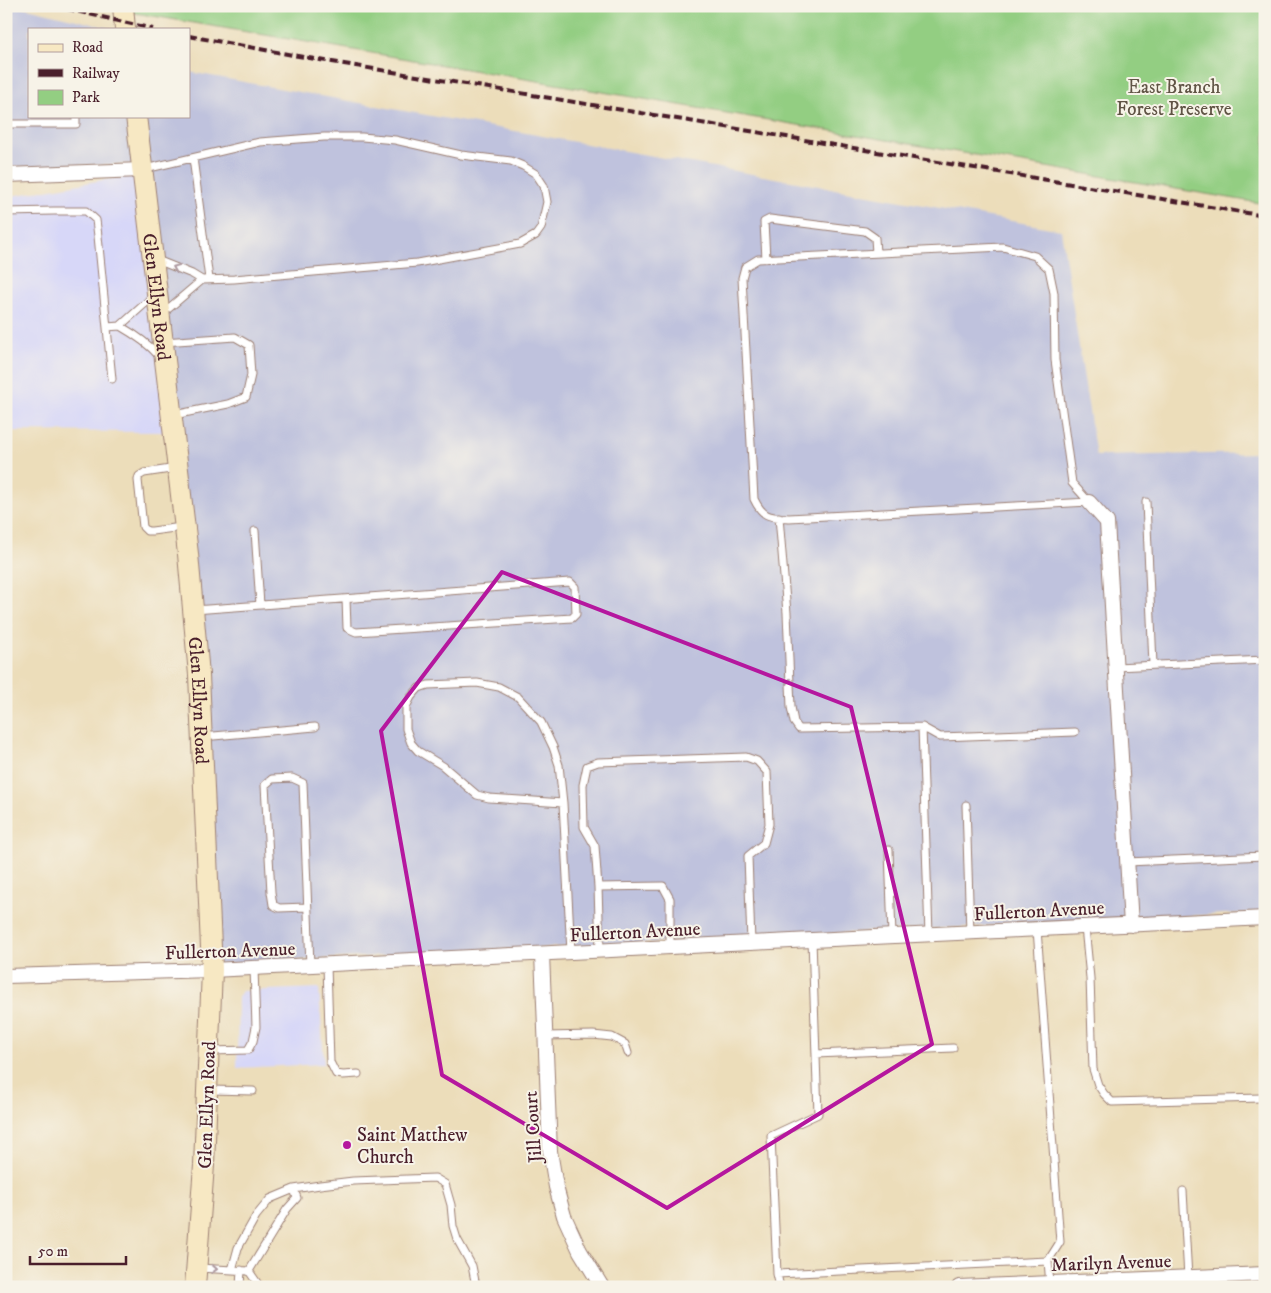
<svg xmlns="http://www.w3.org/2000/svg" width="1271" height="1293" font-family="'IM FELL DW Pica',serif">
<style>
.built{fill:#d7d7f8}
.industrial{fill:#bfc2dd}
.green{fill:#93ce82;stroke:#6e7656}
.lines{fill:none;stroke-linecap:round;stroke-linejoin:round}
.lane-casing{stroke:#9b7e72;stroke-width:9}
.street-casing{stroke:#9b7e72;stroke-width:16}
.secondary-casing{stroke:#9b7e72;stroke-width:22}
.lane{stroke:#fff;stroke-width:7}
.street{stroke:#fff;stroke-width:14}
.secondary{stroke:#f7e8c3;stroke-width:20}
.rail{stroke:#4a1f2b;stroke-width:4;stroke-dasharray:8 4;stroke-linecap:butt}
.oneway{stroke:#ae9aa0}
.marked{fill:none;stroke:#b5179e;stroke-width:4;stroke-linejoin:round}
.poi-dot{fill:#b5179e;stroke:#f7f3e8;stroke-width:2}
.labels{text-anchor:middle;stroke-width:4;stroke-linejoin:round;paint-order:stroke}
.park-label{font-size:19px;fill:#605445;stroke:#f7f3e8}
.street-label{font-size:19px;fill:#4a1f2b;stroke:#f7f3e8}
.poi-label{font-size:19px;fill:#4a1f2b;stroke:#f7f3e8;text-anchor:start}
</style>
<rect width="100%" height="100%" fill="#f7f3e8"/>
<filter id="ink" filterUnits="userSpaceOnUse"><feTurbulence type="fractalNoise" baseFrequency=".02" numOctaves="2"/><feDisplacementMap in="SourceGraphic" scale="10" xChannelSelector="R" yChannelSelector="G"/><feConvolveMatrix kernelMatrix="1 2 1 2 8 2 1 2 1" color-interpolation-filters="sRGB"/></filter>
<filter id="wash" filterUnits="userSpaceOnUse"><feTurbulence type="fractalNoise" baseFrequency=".0096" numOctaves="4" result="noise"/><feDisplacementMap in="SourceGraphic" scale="20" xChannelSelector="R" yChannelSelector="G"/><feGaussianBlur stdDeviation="1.12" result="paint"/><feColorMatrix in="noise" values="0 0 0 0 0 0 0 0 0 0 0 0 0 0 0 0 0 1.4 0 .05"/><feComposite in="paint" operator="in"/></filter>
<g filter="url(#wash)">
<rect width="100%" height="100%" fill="#ecddba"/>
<path class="built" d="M137,174L169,432L6,431V197Z
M319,988L324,1064L237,1068L238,997L242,991Z"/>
<path class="industrial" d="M6,6H19L113,29H29V116H131L136,164L6,167Z
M189,72L1061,230L1096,456L1265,453V912L218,964L144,116H189Z"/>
<path class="green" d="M128,6H1265V204L129,12Z"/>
</g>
<g filter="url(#ink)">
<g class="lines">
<defs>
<path id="lane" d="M6,124H76V116
M193,158L209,279
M145,169L260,142L324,137H362L395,140L461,155L511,161L523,166L536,174L544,186L547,202L541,228L536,235L520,244L417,263L234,279L202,280
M6,212L54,211H86L96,220L98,236L112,379
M1003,247L1035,256L1049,269L1054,293L1055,360L1072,483L1089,502L789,518C770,517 763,518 754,499L742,278L745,267L758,259Z
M766,259L764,222L770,219L865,231L875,238L876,253
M157,260L192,274L202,280L162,314
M120,326C134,334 148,343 159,356
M107,327L120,326L148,301L152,295
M163,342L235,337L249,345L251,375L246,397L228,404L174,415
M177,468L144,473L139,476L138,480L143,527L147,531H152L182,527
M1146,502L1153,665
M779,517L787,613L791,707L794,722L799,729L922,727
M255,531L260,605
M194,610L570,582L575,587L576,614L572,618L356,632L347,628L346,599
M1116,667L1265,660
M202,737L315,727
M563,803L489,798L477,795L443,766L418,751L411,743L406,729V707L411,697L419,688L428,685L477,683L499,687L518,697L541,722L553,747L559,765L563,803L571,952
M966,805L970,933
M889,850L892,936
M1127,862L1265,856
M598,887L595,846L584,827L583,785L587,766L598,762L746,757L757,761L767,772L769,824L764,843L748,856L751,943
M307,907L279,908L273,905L271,892L265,785L272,779L292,778L303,783L310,966
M1085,927L1090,978L1093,1069L1098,1085L1104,1094L1112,1102L1261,1098
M1037,929L1060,1242L1048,1261L1050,1285
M929,935L922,727L940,737L1075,732
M600,951L598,887L663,886L670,899V947
M327,965L330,1062L336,1074L343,1075L358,1074
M546,1036L593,1035L612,1037L625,1044L628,1053
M211,1051L248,1050L253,1041L256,1027L254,968
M816,1054L953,1048
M210,1090L253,1091
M1183,1191L1188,1277
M199,1268L249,1271L260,1287
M232,1270L238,1248L256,1216L270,1199L294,1189L320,1185L353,1181L435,1178L445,1184L451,1205L453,1226L457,1239L472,1266L475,1281
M249,1271L287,1209L297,1198L294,1189
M777,1274L1048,1261
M240,1287L241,1270
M780,1287L777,1274L771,1136L818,1114L812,940"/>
<path id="street" d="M6,175L142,170
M1089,502L1107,522L1131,925
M542,954L550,1151L556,1187L564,1216L580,1251L602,1287
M6,976L212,970L812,940L1265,918
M959,1287L1265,1274"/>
<g id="secondary">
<path d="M123,6L125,29"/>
<path id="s1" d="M136,116L188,554L199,675L212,970L204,1165L195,1287"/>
</g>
</defs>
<use href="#lane" class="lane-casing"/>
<use href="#street" class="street-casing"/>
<use href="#secondary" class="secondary-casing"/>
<use href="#lane" class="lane"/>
<use href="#street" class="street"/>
<use href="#secondary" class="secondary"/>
<path class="rail" d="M55,6L153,29
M189,36L320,60L1265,216"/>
</g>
<defs><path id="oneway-chevron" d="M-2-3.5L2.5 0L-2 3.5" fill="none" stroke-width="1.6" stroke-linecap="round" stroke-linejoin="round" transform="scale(1.25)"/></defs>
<g class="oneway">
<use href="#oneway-chevron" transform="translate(176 268) rotate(-158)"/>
<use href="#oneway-chevron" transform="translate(790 682) rotate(-92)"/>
<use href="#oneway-chevron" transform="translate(214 1269) rotate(3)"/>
</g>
</g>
<path class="marked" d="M502,572L851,707L932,1044L667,1208L442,1075L381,731Z"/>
<circle class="poi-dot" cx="347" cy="1145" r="5"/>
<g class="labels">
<g class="park-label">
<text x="1174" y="93">East Branch<tspan x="1174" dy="22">Forest Preserve</tspan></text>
</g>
<g class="street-label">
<text dy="7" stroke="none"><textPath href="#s1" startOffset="182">Glen Ellyn Road</textPath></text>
<text dy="7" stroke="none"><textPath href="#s1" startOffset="588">Glen Ellyn Road</textPath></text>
<text transform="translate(1039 910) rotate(-3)" y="7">Fullerton Avenue</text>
<text transform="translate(635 931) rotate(-3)" y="7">Fullerton Avenue</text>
<text transform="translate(230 950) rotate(-2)" y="7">Fullerton Avenue</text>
<text transform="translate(206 1105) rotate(-88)" y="7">Glen Ellyn Road</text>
<text transform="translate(532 1127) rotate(-94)" y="7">Jill Court</text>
<text transform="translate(1111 1262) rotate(-2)" y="7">Marilyn Avenue</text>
</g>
<g class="poi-label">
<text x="357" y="1141">Saint Matthew<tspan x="357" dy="22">Church</tspan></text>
</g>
</g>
<rect width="1271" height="1293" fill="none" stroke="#f7f3e8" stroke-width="25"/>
<rect x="28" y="28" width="162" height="90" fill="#f7f3e8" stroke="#b29e9c"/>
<rect x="38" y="44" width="25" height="8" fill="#f7e8c3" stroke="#b29e9c"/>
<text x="72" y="52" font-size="15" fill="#4a1f2b">Road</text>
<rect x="38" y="69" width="25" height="8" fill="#4a1f2b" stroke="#b29e9c"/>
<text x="72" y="78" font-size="15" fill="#4a1f2b">Railway</text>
<rect x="38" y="90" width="25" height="15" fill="#93ce82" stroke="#b29e9c"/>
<text x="72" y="102" font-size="15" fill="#4a1f2b">Park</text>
<path d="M30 1256v8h96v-8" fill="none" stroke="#4a1f2b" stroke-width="2.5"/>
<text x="38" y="1256" font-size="15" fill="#4a1f2b" stroke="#f7f3e8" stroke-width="4" paint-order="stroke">50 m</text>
</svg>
